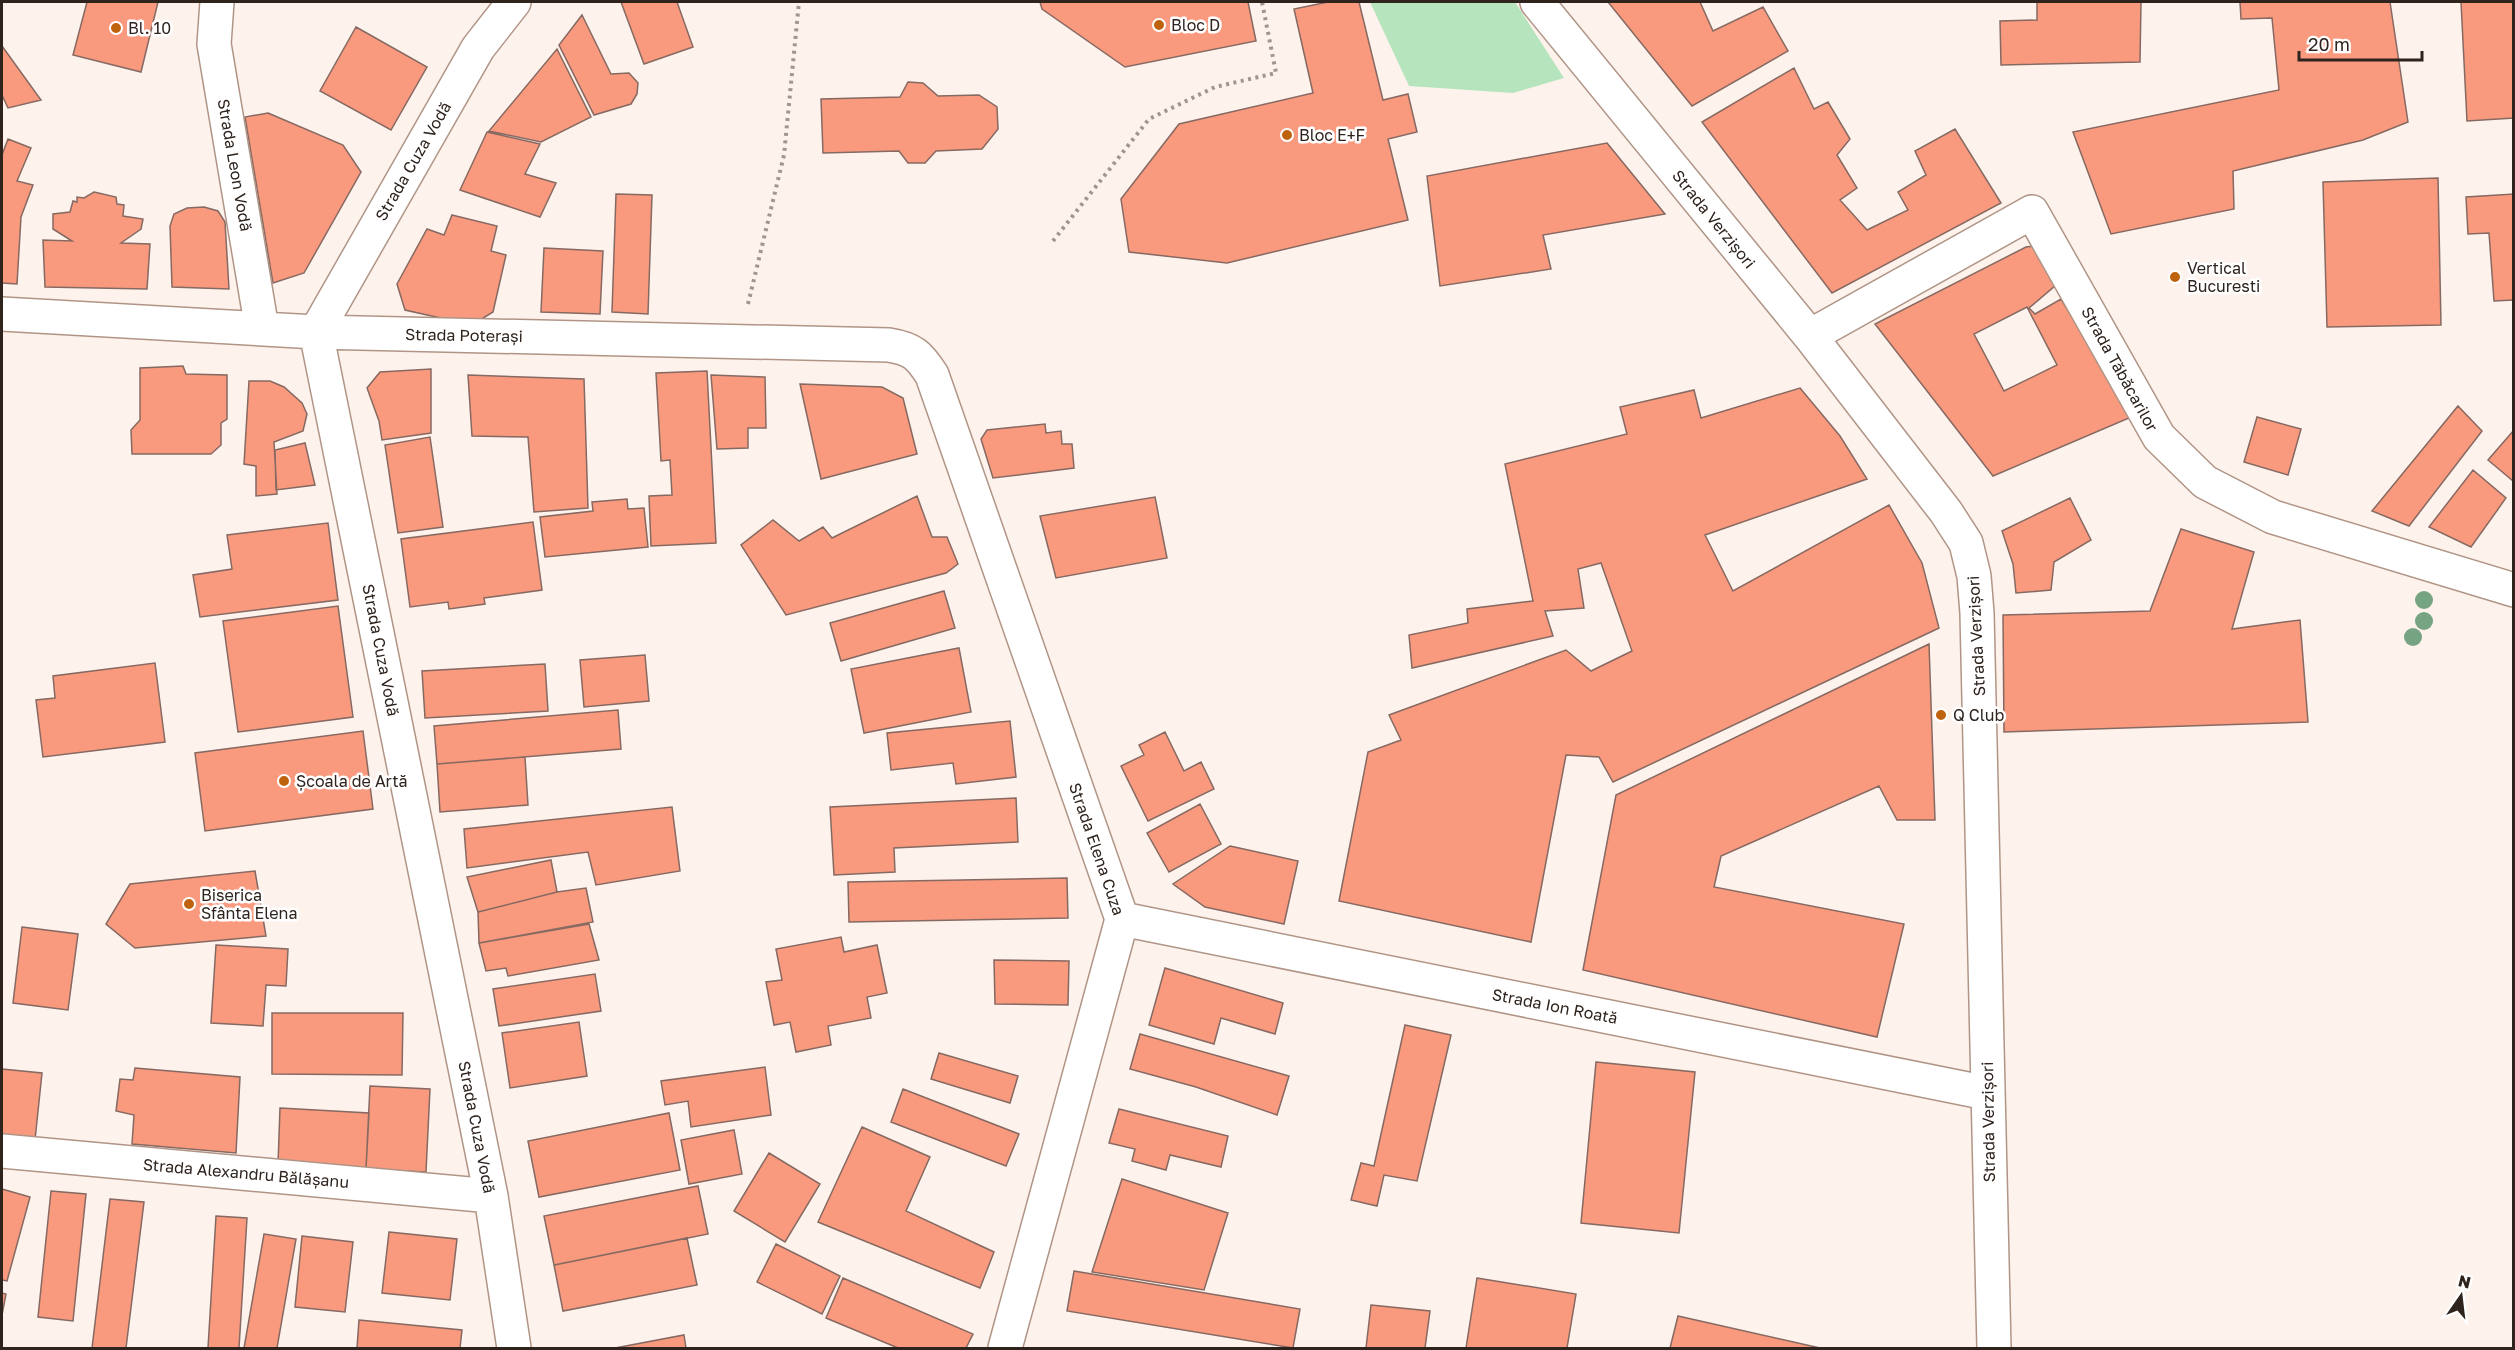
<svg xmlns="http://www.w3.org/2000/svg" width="2515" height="1350" font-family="'Golos Text',sans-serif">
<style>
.green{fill:#b6e5bd}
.building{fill:#f99a7f;stroke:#866961;stroke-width:1.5;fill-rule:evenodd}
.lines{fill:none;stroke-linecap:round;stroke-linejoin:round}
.minor-casing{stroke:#b09586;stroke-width:36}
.path{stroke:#a0958f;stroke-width:4;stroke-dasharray:3 4.5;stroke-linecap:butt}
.minor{stroke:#fff;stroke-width:33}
.tree{fill:#76a482}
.poi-dot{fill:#be620e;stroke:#fff;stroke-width:2}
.labels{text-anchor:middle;stroke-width:5;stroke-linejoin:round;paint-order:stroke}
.poi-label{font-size:16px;fill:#2e231d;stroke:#fff;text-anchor:start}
.street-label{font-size:16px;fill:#2e231d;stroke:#fff}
</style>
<rect width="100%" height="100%" fill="#fef2ec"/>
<path class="green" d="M1370,2H1515L1564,78L1513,93L1409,86Z"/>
<path class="building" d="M87,2H158L141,72L73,55Z
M621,2H677L693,47L644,64Z
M1040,2H1248L1256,41L1125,67L1042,9Z
M1328,2H1359L1383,100L1408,94L1417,132L1388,139L1408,220L1227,263L1129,252L1121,199L1179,124L1313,93L1294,9Z
M1608,2H1700L1713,31L1763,7L1788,51L1692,106Z
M2037,2H2141L2140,62L2001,65L2000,21L2037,20Z
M2240,2H2390L2408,122L2363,140L2233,171L2234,209L2111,234L2073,132L2279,90L2272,18L2241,19Z
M2461,2H2514V118L2467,121Z
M582,15L611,74L629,73L638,83L637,94L631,104L594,115L559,45Z
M356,27L427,67L391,130L320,91Z
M2,46L41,100L8,108L2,95Z
M557,49L591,117L541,142L489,131Z
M1794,68L1814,109L1828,102L1850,139L1837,155L1857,188L1840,200L1867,230L1908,210L1898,192L1926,175L1915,151L1955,129L2001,203L1832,293L1702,122Z
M908,82L923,83L938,96L979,95L997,107L998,129L982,149L936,151L925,163H908L899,151L823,153L821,99L900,97Z
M268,113L343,145L361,172L304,273L273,283L245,117Z
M487,132L540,144L525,174L556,183L540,217L460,190Z
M8,139L31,148L17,181L33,185L21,217L17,284L2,283V155Z
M1607,143L1665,214L1543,235L1551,269L1440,286L1427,176Z
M2438,178L2441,325L2327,327L2323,182Z
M94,192L116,197L117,204L124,205L123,216L143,219L141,229L121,243L150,244L147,289L45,287L43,240L72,241L53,229V214L70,212L73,201L77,202V197L84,198Z
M616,194L652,195L648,314L612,312Z
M2514,194V300L2494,301L2489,233L2468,234L2466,197Z
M204,207L218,211L225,222L229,289L172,287L170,226L174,214L187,208Z
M452,215L497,226L491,251L506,255L493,312L472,325L405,310L397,284L427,229L444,235Z
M2035,246L2056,285L2029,308L2035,314L2061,299L2131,412L2129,418L1993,476L1875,324L2026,247ZM2027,307L2057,365L2004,391L1974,334Z
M544,248L603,251L600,314L541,312Z
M183,366L186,374L227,375V419L221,423V445L211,454H132L131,430L140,420V368Z
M431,369V433L382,440L379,421L367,388L380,372Z
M707,371L716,543L651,546L649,496L672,495L670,460L661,461L656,373Z
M468,375L584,379L588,508L534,512L528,437L472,436Z
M711,375L765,377L766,428H748V448L717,449Z
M249,381H270L284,387L302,403L307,414L303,431L274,442L277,494L256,496V466L244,464Z
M800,384L882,387L903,398L917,454L821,479Z
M1800,388L1840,436L1867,479L1705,535L1733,591L1889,505L1922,563L1939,628L1613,782L1599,757L1566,755L1531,942L1339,901L1368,752L1401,740L1389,715L1566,650L1591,671L1632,651L1601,563L1578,569L1584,608L1545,611L1553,636L1412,668L1409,635L1468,623L1467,609L1533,601L1505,464L1627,434L1620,407L1694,390L1701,418Z
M2458,406L2482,431L2409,526L2372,511Z
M2257,417L2301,429L2288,475L2244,462Z
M1045,424L1046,433L1061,431L1062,444H1072L1074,468L993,478L981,439L987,430Z
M2514,430V480L2513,481L2488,460Z
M430,437L443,527L398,533L385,445Z
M305,443L315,485L276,490L275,450Z
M2473,470L2506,498L2471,547L2429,527Z
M917,496L932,537H947L958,564L946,573L786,615L741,545L773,520L799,541L823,527L832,538Z
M1155,497L1167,558L1056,578L1040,516Z
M2070,498L2091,540L2054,562L2051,590L2016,593L2013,564L2002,531Z
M627,499L628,509L644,508L648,547L545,557L540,517L593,511L592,502Z
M533,522L542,590L484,598L485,604L449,609L448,602L410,607L401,539Z
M328,523L338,600L200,617L193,575L232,569L227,535Z
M2181,529L2254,552L2232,629L2300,620L2308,722L2004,732L2003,615L2150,611Z
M944,591L955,628L841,661L830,623Z
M338,606L353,717L238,732L223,621Z
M1929,644L1935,820H1897L1879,786L1721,856L1714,887L1904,924L1877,1037L1583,970L1616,795Z
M959,648L971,712L864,733L851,669Z
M645,655L649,701L584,707L580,660Z
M155,663L165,742L43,757L36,700L55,698L53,676Z
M545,664L548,711L425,718L422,671Z
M618,710L621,749L437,764L434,726Z
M1010,721L1016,777L956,784L953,763L891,770L887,733Z
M363,731L373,809L205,831L195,753Z
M1165,732L1184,771L1201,762L1214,789L1148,821L1121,766L1144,755L1139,745Z
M525,757L528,805L440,812L437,764Z
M1016,798L1018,842L894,848L895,872L834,875L830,807Z
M1200,804L1221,844L1169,872L1147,833Z
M672,807L680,871L596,885L588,852L467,868L464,829Z
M1230,846L1298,861L1284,924L1205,907L1173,884Z
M551,860L557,892L478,912L467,877Z
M255,871L266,936L135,948L106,924L130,884Z
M1067,878L1068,918L849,922L848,882Z
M586,888L593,922L479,943L478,912L557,892Z
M589,924L599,960L508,976L506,968L486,971L479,943Z
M22,927L78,934L68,1010L13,1003Z
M841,937L844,952L877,945L887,993L867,997L871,1018L828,1026L831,1045L796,1052L790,1022L774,1025L766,982L782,980L776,949Z
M216,945L288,949L286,986L266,985L263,1026L211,1023Z
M994,960L1069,961L1068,1005L995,1004Z
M1165,968L1283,1003L1275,1034L1221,1018L1214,1044L1149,1025Z
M595,974L601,1011L499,1026L493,989Z
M272,1013H403L402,1075L272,1074Z
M579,1022L587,1076L510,1088L502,1033Z
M1405,1025L1451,1035L1417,1181L1384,1175L1377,1206L1351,1200L1361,1163L1374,1166Z
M1140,1034L1289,1076L1277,1115L1196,1087L1130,1069Z
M939,1053L1018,1076L1010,1103L931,1079Z
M1596,1062L1695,1072L1679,1233L1581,1223Z
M765,1067L771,1115L691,1127L688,1101L665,1105L661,1081Z
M135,1068L240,1077L236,1153L132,1144L134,1115L116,1111L120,1079L133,1080Z
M2,1069L42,1073L35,1140L2,1136Z
M370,1086L430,1089L426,1172L366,1169Z
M903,1089L1019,1134L1006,1166L891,1122Z
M280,1108L369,1113L366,1169L278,1164Z
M1119,1109L1228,1136L1221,1167L1170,1155L1166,1170L1132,1161L1135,1149L1109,1143Z
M669,1113L680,1170L539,1197L528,1141Z
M862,1127L930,1157L906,1211L994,1252L980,1288L818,1222Z
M734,1130L742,1174L689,1184L681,1140Z
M769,1153L820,1184L785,1242L734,1211Z
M1122,1179L1228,1213L1204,1290L1092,1272Z
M698,1186L708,1234L554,1265L544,1216Z
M2,1189L30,1197L7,1281L2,1280Z
M51,1191L86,1194L73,1321L38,1317Z
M110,1199L144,1202L126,1348H92Z
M216,1216L247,1218L239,1348H208Z
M389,1232L457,1239L450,1300L382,1293Z
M264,1234L296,1239L277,1348H244Z
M302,1236L353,1242L345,1312L295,1307Z
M687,1238L697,1285L563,1311L554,1265Z
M776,1244L840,1276L822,1314L757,1282Z
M1074,1271L1300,1309L1293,1348L1067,1311Z
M843,1278L973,1334L966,1348H898L826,1318Z
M1477,1278L1576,1294L1567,1348H1466Z
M2,1293L6,1294L2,1315Z
M1371,1305L1430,1311L1425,1348H1366Z
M1678,1316L1820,1348H1670Z
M359,1320L462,1330L460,1348H357Z
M684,1335L686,1348H615Z"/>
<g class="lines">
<defs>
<path id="minor" d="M217,2L214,44L262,329
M514,2L478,48L316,332L491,1196L514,1348
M1537,2L1810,336L1946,512L1966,543L1974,576L1977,613L1994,1348
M2,314L316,332L889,345C913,349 919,355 932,375L1122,919L1005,1348
M1810,336L2032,212L2159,437L2205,482L2273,517L2514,590
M1122,919L1987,1093
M2,1151L491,1196"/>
</defs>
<use href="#minor" class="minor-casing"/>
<path class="path" d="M1053,241L1149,119L1215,87L1276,73L1262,2
M748,304L784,155L799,2"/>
<use href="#minor" class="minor"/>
</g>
<g class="tree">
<circle cx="2424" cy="600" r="9"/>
<circle cx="2424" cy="621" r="9"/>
<circle cx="2413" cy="637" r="9"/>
</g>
<g class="poi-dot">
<circle cx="1159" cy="25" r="6"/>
<circle cx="116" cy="28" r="6"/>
<circle cx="1287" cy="135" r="6"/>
<circle cx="2175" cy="277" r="6"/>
<circle cx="1941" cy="715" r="6"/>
<circle cx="284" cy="781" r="6"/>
<circle cx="189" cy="904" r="6"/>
</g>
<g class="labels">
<g class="poi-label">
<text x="1171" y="31">Bloc D</text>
<text x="128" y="34">Bl. 10</text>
<text x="1299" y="141">Bloc E+F</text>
<text x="2187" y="274">Vertical<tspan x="2187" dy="18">Bucuresti</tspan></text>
<text x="1953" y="721">Q Club</text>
<text x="296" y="787">Școala de Artă</text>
<text x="201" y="901">Biserica<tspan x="201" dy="18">Sfânta Elena</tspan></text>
</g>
<g class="street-label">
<text transform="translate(413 161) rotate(-60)" y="6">Strada Cuza Vodă</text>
<text transform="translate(235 165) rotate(80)" y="6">Strada Leon Vodă</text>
<text transform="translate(1714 219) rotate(51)" y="6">Strada Verzișori</text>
<text transform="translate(464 335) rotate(1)" y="6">Strada Poterași</text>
<text transform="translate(2120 369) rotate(61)" y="6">Strada Tăbăcarilor</text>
<text transform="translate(1976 636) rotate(-93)" y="6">Strada Verzișori</text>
<text transform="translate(381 650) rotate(79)" y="6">Strada Cuza Vodă</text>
<text transform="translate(1097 849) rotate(71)" y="6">Strada Elena Cuza</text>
<text transform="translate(1555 1006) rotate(11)" y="6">Strada Ion Roată</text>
<text transform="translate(1988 1122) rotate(-91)" y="6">Strada Verzișori</text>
<text transform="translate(477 1127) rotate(79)" y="6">Strada Cuza Vodă</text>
<text transform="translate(246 1173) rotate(5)" y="6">Strada Alexandru Bălășanu</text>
</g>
</g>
<rect width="2515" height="1350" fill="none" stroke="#2e231d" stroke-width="6"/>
<g transform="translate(2461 1296) rotate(14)" stroke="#ffffff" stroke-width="4.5" paint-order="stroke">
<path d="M0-4.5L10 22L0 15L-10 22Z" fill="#2e231d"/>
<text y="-9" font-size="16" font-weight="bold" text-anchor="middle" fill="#2e231d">N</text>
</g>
<path d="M2299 51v9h123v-9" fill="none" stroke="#2e231d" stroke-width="3"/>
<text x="2308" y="51" font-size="18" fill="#2e231d" stroke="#ffffff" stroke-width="4.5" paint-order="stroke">20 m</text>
</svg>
